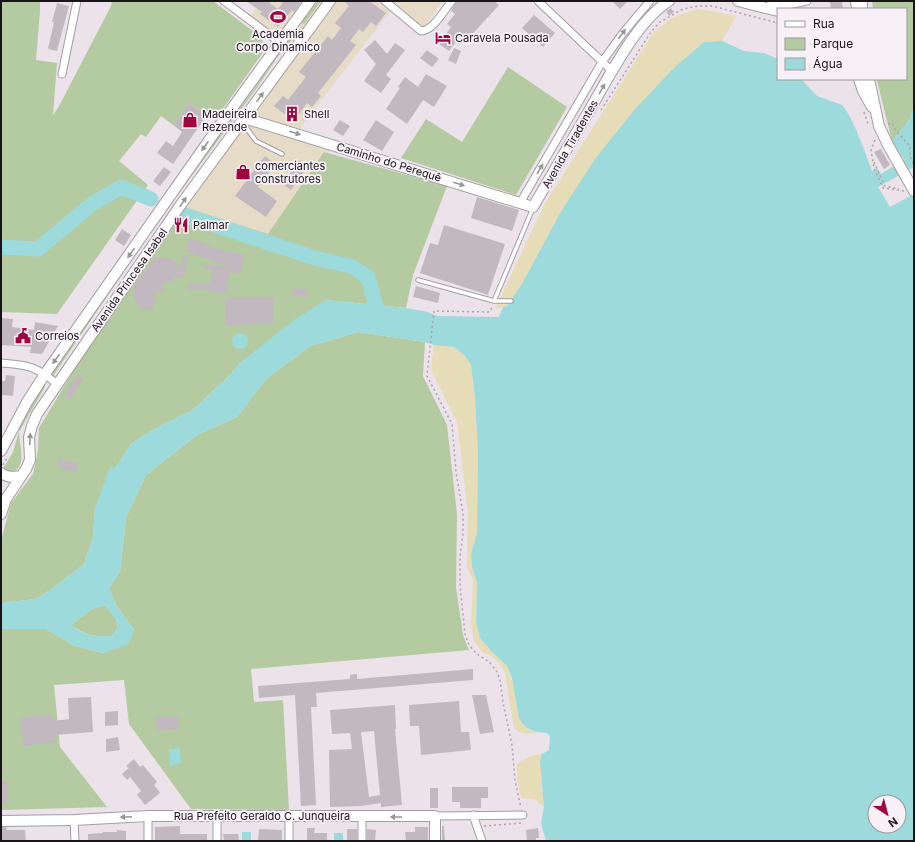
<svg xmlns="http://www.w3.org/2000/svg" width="915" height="842" font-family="Inter,sans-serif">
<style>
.commercial{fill:#e5dbc6}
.green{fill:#b4caa1}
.sand{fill:#e6dcb7}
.water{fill:#9cdadb;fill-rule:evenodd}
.pier{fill:#ebe2ea}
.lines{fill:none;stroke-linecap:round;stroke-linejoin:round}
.river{stroke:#9cdadb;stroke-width:15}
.building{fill:#c2b9c0;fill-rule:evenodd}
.service-casing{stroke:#a59da4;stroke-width:5.5}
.minor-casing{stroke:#a59da4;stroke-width:9}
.secondary-casing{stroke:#a59da4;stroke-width:12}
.path{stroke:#aca4ab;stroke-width:1.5;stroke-dasharray:2 3;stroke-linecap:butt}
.service{stroke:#fff;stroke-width:3.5}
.minor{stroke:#fff;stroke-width:7}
.secondary{stroke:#fff;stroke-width:10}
.oneway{fill:#979697}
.labels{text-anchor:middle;stroke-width:3.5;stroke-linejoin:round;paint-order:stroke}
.poi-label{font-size:11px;fill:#181518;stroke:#f8f0f7;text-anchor:start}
.street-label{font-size:11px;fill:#181518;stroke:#f8f0f7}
</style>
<rect width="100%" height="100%" fill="#ebe2ea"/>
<path class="commercial" d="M262,1H443L423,28L391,10L293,137L330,149L277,240L174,207L292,46L251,16Z"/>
<path class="green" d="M1,1H40V11L36,60L57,63L53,115L58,108L111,6L112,1H213L262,38L264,51L217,117L207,115L189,103L173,125L161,116L146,137L141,134L119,161L148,185L57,314L1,312Z
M318,1H321L304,24L301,23Z
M872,1H914V108L908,122L892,141L877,80L906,79V9H873Z
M297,29L299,31L276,59L257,88L159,220L53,376L51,373L196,166L254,89L274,59Z
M508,67L567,107L516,195L401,158L426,119L462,142Z
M324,152L447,186L413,275L406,308L326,300L241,362L228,377L194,409L152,430L132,443L115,468L95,508L93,537L84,564L53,588L36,599L1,603V543L3,533L11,503L33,474L38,450L39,428L80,360L130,285L187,208L268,234Z
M359,332L425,342L423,376L447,425L457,514L456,587L463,635L469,650L251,669L254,702L283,700L289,810L191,809L129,724L124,680L54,685L60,747L107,807L1,810V629H46L75,646L103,653L134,630L116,605L109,588L120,572L126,518L146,475L197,435L237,417L265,380L310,346Z
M45,383V387L19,432C19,443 27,466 14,471C10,473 6,472 3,469L13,452L21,424L28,409Z
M105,605L116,619L118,628L111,636C93,637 85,635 71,625L92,609Z"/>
<path class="sand" d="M697,9L712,11L736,16L722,41L704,42L560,213L522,284L507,306L495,309L544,205L653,33L673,17Z
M434,345L454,347L465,356L471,365L475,397L478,453L477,533L471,554L472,567L477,583L476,622L480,638L490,650L507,666L528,730L537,732C528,735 521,735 514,728L505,673L500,664L492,656L482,652L474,641L471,625L473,580L467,568L468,513L457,422L433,374L431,367Z
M542,754L541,772L544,807L535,800L521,798L517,779V763L531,756Z"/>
<path class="water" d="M722,41L744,51L764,53L778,59V79H801L817,96L842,105C853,117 866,154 872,171L877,168L881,174L904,160L892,141L908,122L914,108V841H546L541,823L544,807L540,761L542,754L549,750L550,737L547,733C534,732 525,730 519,718L512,678L507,666L490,650L480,638L476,622L477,583L472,567L471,554L477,533L478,453L475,397L471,365L465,356L454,347L434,345L425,342L359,332L310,346L265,380L237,417L197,435L146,475L126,518L120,572L109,588L116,605L134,630L129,644L103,653L75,646L46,629H1V603L36,599L53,588L84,564L93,537L95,508L110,467L115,468L132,443L152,430L194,409L228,377L241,362L295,319L326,300L406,308L428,312L437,316L499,317L503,307L507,306L522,284L560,213L595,159L635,109L675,67L704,42ZM105,605L116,619L118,628L111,636C94,637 85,636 71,625L92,609ZM875,802H899V826H875Z
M232 341a8 8 0 1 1 16 0a8 8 0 1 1-16 0Z
M180,748L181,763L170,765L169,749Z
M242,832H251V841H242Z
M334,833H343V841H334Z"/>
<path class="pier" d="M914,167V194L890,207L878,187Z"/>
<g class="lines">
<path class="river" d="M184,215L318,259L351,266L368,277L380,322
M1,247L38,249L92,204L121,187L151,199"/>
</g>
<path class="building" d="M246,1H267L278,9L284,1H302L294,12L292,10L278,27L260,14L262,12Z
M344,1H369L386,13L376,26L371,22L363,32L359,29L350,41L356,45L318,93L321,96L312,107L307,103L294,121L274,106L283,96L288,100L306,77L299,72L328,36L332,40L341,28L335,23L349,6Z
M457,1H494L499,5L467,40L461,35L449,51L439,44L451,27L447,24L455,14L451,11Z
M612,1H628L620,9Z
M830,1H842L843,9H831Z
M57,3L69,6L57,51L48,49L54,22H52Z
M671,8L674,12L669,16L666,11Z
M534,15L555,33L543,47L522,28Z
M375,40L387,54L395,43L405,50L386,75L391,79L381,93L364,81L376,64L364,50Z
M454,48L461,51L456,64L448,60Z
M427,50L439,59L432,67L420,58Z
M426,74L447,86L434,107L423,100L407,124L386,109L400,88L398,87L405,77L418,87Z
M189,103L207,115L173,164L157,153L166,141L173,146L182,132L173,125Z
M340,120L350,126L343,136L333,130Z
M376,120L394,132L382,151L363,140Z
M881,149L890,165L884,169L874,152Z
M265,156L275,164L258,187L277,201L266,217L235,196Z
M299,160L308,165L291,190L283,184Z
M164,167L171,172L160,186L153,181Z
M477,197L519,210L512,231L471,218Z
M444,225L505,244L488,295L420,273L430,243L438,245Z
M122,229L131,235L124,246L115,240Z
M190,238L210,245L209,247L244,255L240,274L230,272L226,294L208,291V290H188V283H210L212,271L199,265L229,267L186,251Z
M184,255L188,256L183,278L173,277L172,282L164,281L162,292H156L153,310H144L139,307L133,296L135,290L132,288L156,257L173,259L179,268Z
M416,286L440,293L438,303L413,297Z
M294,288L308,290L307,297L293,296Z
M273,297V324L225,325V298Z
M1,318L13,319L12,327L34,330L35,322L58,326L42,354L30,353L31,347L1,345Z
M6,375L15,376L13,396L1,395V381H5Z
M77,375L83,379L70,400L64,396Z
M58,459L78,463L76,472L57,467Z
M473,669V680L316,693L317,707H311L316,805L301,806L295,695L259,698L258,686L350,679V675L357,674V679Z
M472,695H486L494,732L480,734Z
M91,697L93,732L55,735L56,742L24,746L20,718L52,714L53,721L69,719L68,698Z
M459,701L461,732H469L471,750L421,755L419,726H410L409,705Z
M395,705L396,729H395L402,805L381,807V803L361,806L330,807L329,750L352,749L350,733L332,734L330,710ZM374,731L380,795L369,797L361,732Z
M118,711V725L105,726V712Z
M178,716L179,729L157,731L156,717Z
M118,737L120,750L106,752V739Z
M134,759L140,767L143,765L157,782L154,785L160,793L145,805L137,795L141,791L130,777L127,780L122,774L129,768L126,766Z
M1,782H7V804H1Z
M452,787H488V798H481V808H460V802H452Z
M430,788H438V808H430Z
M180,826V834H207V841H155V827Z
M442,826H444L445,841H442Z
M1,827H6L7,830H25L26,841H1Z
M415,827H428V841H406L405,832H415Z
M307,828H315L314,833H327V841H307Z
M538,828L539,838H536V841H527L526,830Z
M259,829L282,830V841H258Z
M347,829H357V841H347Z
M367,829L376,830L375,841H367Z
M117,830L126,831V841H88V834L103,833V832H117Z
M223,834H238L239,841H224Z"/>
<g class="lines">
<defs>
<path id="service" d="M242,122L256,141L282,154
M418,280L494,301H511
M494,301L533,208"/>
<path id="minor" d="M224,1L279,42
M385,1L421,31C433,31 444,10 452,1
M538,1L612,71
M786,1L793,4L807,1
M854,1L856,9
M62,74L77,1
M520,203L602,62L623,33L650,1
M1,363C28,365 36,366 57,384
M473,815L482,841
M435,816L523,815
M362,817V841
M74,820L75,841
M148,841V816
M217,841V816
M289,841V815"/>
<path id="secondary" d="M738,1L778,11
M772,1L788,9
M862,1V9
M859,79L863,91L872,107
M869,79L879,126L888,145L914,191
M244,118L533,207C553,173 573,138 593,104C611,73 638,20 669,1
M1,451L27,402L45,374L217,129L310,1
M1,473C8,478 13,477 21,476
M1,514L6,499L26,469L30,460L29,437L32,426L37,414L182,203L330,1
M1,821L74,820L148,816H435V841"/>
</defs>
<use href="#service" class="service-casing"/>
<use href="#minor" class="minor-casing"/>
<use href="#secondary" class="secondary-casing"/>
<path class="path" d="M601,110L651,32L660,22L683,9L698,6H712L778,23
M864,112L868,124
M888,124L892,123L896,131L910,146V156L914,165
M875,140L871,150L874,168L883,188L904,191
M874,162L885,186L899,189
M492,308L489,312L434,311L427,376L452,424L456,472L463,513V533L460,557V585L465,634L469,645L477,654L489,662L496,670L500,680L503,702L512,745L515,780L521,808
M3,465L7,458
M484,826L522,823"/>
<use href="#service" class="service"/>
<use href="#minor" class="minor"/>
<use href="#secondary" class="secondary"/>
</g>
<defs><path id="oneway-solid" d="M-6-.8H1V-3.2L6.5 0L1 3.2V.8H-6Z"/></defs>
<g class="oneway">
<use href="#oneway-solid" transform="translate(622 34) rotate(-53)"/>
<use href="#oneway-solid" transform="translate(602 89) rotate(-60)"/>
<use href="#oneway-solid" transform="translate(260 97) rotate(-54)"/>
<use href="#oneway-solid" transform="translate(295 133) rotate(17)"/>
<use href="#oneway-solid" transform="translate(205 146) rotate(125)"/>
<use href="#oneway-solid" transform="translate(540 169) rotate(-60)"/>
<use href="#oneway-solid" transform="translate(459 184) rotate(17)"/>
<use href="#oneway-solid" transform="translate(183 202) rotate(-55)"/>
<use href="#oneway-solid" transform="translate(131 253) rotate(125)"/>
<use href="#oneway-solid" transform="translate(56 359) rotate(126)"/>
<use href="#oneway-solid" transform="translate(30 439) rotate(-87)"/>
<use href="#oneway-solid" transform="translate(126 817) rotate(177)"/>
<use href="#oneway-solid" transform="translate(396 817) rotate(180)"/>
</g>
<defs>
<symbol id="stadium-bare" viewBox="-9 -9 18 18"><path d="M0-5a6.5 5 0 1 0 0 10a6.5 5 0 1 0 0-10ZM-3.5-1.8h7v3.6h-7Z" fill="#a2053c" stroke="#f8f0f7" stroke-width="2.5" paint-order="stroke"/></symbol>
<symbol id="hotel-bare" viewBox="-9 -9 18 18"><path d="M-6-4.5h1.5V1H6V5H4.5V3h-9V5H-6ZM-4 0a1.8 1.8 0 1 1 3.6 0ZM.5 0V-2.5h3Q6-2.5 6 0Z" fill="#a2053c" stroke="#f8f0f7" stroke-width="2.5" paint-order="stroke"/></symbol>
<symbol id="building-bare" viewBox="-9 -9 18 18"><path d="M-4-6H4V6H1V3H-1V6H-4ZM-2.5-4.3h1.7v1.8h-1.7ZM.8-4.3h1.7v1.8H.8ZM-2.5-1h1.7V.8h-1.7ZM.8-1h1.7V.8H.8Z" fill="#a2053c" stroke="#f8f0f7" stroke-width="2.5" paint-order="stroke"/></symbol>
<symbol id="shop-bare" viewBox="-9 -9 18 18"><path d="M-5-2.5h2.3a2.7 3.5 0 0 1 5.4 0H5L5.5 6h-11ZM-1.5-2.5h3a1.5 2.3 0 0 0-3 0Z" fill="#a2053c" stroke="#f8f0f7" stroke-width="2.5" paint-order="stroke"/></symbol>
<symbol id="restaurant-bare" viewBox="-9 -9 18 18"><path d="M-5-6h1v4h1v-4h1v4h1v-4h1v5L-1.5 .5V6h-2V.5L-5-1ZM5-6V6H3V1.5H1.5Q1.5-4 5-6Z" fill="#a2053c" stroke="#f8f0f7" stroke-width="2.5" paint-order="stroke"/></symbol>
<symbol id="civic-bare" viewBox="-9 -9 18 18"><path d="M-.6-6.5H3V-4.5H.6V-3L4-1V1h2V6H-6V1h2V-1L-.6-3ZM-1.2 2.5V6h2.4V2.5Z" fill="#a2053c" stroke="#f8f0f7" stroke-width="2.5" paint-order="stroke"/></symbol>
</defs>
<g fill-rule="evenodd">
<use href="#stadium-bare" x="267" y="6" width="22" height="22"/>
<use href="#hotel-bare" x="432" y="27" width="22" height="22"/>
<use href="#building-bare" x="281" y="103" width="22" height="22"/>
<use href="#shop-bare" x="179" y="109" width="22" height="22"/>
<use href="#shop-bare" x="232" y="161" width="22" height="22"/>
<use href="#restaurant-bare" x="170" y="214" width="22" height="22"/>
<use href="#civic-bare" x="12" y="325" width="22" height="22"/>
</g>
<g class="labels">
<g class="poi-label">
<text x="278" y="38" text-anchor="middle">Academia<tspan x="278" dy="13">Corpo Dinamico</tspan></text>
<text x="455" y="42">Caravela Pousada</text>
<text x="202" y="118">Madeireira<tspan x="202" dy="13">Rezende</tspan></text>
<text x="304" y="118">Shell</text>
<text x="255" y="170">comerciantes<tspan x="255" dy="13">construtores</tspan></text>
<text x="193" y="229">Palmar</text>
<text x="35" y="340">Correios</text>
</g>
<g class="street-label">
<text transform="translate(570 144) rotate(-60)" y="4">Avenida Tiradentes</text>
<text transform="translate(389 162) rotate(17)" y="4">Caminho do Perequê</text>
<text transform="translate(129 280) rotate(-55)" y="4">Avenida Princesa Isabel</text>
<text x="262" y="820">Rua Prefeito Geraldo C. Junqueira</text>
</g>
</g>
<rect width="915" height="842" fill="none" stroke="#181518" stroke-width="4"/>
<rect x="777" y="8" width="130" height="72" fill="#f8f0f7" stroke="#9e989e"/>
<rect x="785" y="21" width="20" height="6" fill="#ffffff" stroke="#9e989e"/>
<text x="813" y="28" font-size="12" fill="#181518">Rua</text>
<rect x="785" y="38" width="20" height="12" fill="#b4caa1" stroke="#9e989e"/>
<text x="813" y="48" font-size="12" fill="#181518">Parque</text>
<rect x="785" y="58" width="20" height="12" fill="#9cdadb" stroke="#9e989e"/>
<text x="813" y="68" font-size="12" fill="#181518">Água</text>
<g transform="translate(887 814) rotate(144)"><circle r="19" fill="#f8f0f7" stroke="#9e989e"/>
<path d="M0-3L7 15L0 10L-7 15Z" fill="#a2053c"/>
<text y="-6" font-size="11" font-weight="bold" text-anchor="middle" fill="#181518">N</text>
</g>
</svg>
